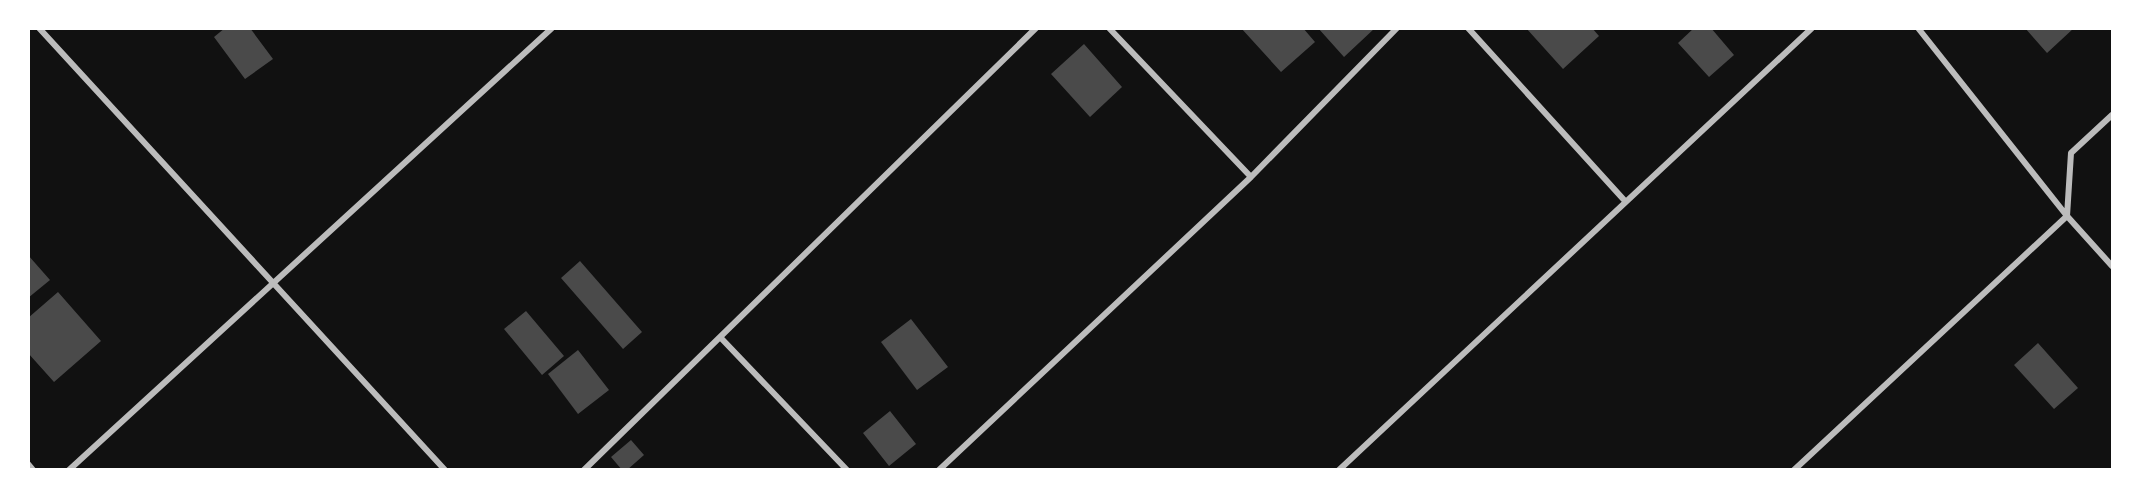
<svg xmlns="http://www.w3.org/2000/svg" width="2141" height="498" font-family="'Fira Sans Condensed',sans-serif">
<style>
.building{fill:#4a4a4a}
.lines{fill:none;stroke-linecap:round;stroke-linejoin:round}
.minor{stroke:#bcbcbc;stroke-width:6}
</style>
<rect width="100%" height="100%" fill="#111"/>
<path class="building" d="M225,28H250L273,59L245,79L214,37Z
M1241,28H1303L1315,42L1281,72Z
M1318,28H1375L1344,57Z
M1526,28H1592L1599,36L1563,69Z
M1694,28H1711L1734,55L1709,77L1678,43Z
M2025,28H2074L2047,53Z
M1084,44L1122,87L1090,117L1051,74Z
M28,255L50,280L28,298Z
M580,261L642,332L623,349L561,278Z
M58,292L101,341L54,382L28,353V318Z
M526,311L564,356L542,375L504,329Z
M911,319L948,367L917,390L881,342Z
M2038,343L2078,388L2054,409L2014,365Z
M578,350L609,390L578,414L548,374Z
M890,411L916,444L889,466L863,433Z
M631,440L644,455L627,470H622L611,457Z"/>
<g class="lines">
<path class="minor" d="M39,28L445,470
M1109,28L1251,177
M1468,28L1625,201
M1918,28L2067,216L2112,266
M720,337L847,470
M28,464L33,470
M69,470L552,28
M584,470L1036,28
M939,470L1251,177L1397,28
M1339,470L1812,28
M1794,470L2067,216L2071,153L2112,115"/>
</g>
<rect width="2141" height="498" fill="none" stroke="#ffffff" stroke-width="60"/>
</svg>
